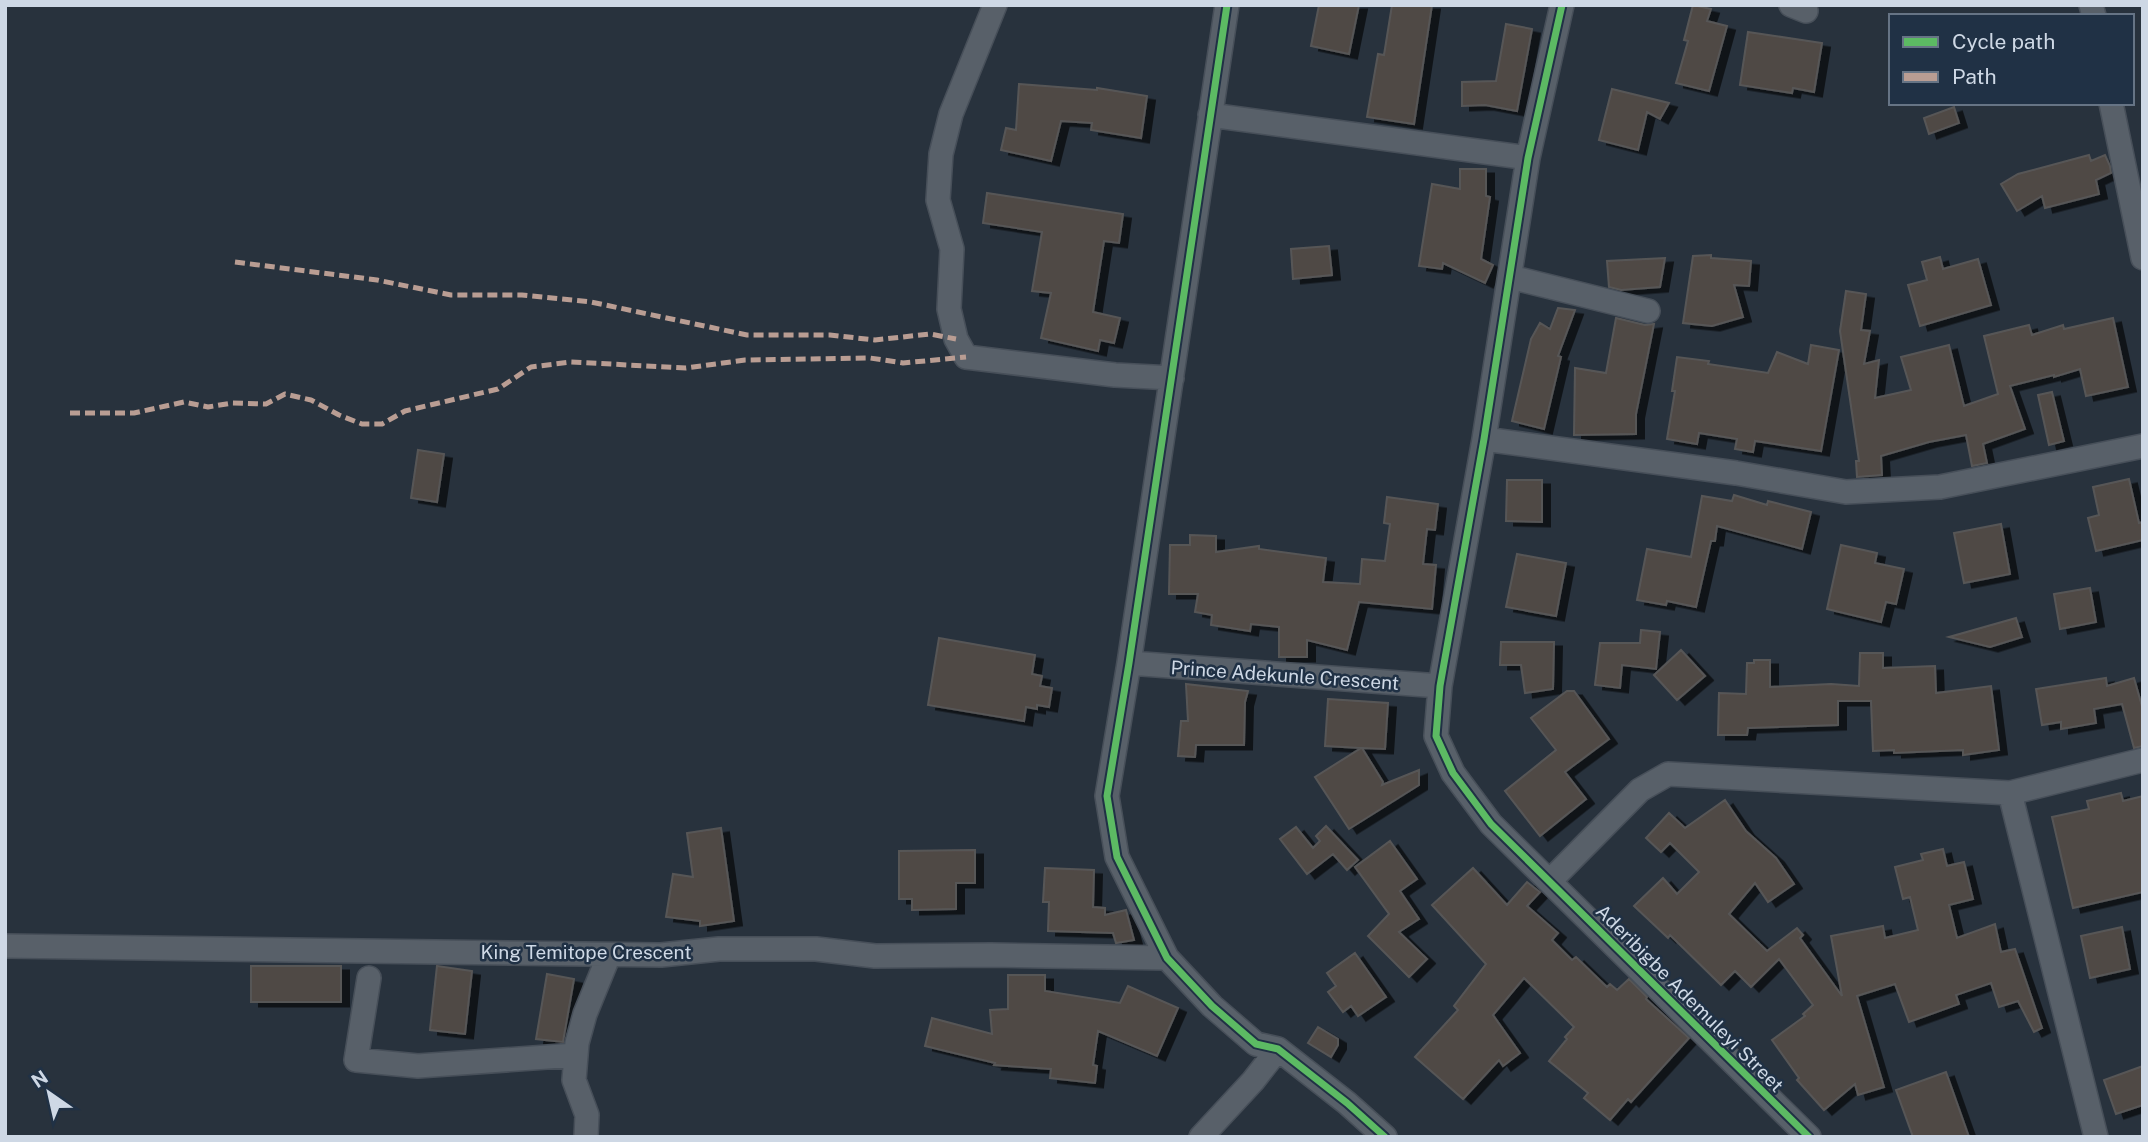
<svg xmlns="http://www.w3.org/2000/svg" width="2148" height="1142" font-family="'Public Sans',sans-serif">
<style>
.building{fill:#504945;stroke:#575657;stroke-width:2;filter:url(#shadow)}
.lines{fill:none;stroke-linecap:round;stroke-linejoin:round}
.minor-casing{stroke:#474f59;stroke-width:26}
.minor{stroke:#586069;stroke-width:23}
.quiet{stroke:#b99d93;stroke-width:5;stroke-dasharray:10 5;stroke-linecap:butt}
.cycleway-casing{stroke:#203145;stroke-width:11}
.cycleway{stroke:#5cba63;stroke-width:7}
.labels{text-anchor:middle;stroke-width:5;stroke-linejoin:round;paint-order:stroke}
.street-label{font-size:19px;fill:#ced8e5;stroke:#203145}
</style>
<defs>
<filter id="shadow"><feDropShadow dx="8" dy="4.5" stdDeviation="0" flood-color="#0009"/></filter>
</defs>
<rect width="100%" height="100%" fill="#28323d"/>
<path class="building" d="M1319,5H1359L1349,54L1311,46Z
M1392,5H1432L1414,124L1367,117L1378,54L1384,55Z
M1693,5L1711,9L1707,21L1727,26L1709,91L1676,83L1688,41L1684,40Z
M1506,24L1532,29L1517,111L1485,105L1462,106V82L1496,81Z
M1748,32L1822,43L1814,92L1793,88L1792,93L1740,85Z
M1019,84L1097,90V88L1147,96L1141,138L1091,130L1092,123L1061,121L1051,161L1001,150L1006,128L1016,130Z
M1612,89L1669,103L1660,119L1647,112L1638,150L1599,140Z
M1954,107L1959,123L1929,134L1924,118Z
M2089,155L2091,161L2105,155L2110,166L2111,173L2096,180L2099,194L2045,208L2042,196L2017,211L2001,184L2018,174Z
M1460,169H1486V196L1490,197L1481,259L1493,265L1485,283L1443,263L1442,269L1419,266L1432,184L1460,189Z
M987,193L1123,214L1119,243L1104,241L1093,312L1120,318L1114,343L1100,340L1098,351L1041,338L1051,293L1032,291L1042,232L983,223Z
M1329,246L1332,275L1293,279L1291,249Z
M1711,255V258L1751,261L1749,286L1734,285L1743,317L1712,326L1683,323L1693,256Z
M1940,257L1943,269L1978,259L1991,305L1920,326L1908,285L1927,280L1922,262Z
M1665,258L1660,287L1621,290L1609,287L1607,261Z
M1846,291L1866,294L1861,330L1870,331L1864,364L1879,360L1875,398L1911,390L1901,357L1949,345L1964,406L1998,394L1984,336L2029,325L2032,335L2063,325L2064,329L2113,318L2128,387L2086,396L2080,369L2054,377V375L2010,386L2025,429L1983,444L1987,463L1972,466L1966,435L1929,442L1881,456L1882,475L1857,477L1856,461H1859L1840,331Z
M1558,308L1575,310L1558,356L1561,357L1544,429L1512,421L1531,339L1540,323L1550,329Z
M1616,318L1645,325L1654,324L1636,414V434L1574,435L1575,368L1606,373Z
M1811,345L1839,350L1821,451L1755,441L1753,452L1735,449L1737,439L1699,433L1697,444L1667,439L1675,391H1672L1677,357L1709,361L1708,364L1768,373L1777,352L1808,364Z
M2052,392L2064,441L2049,445L2038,395Z
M418,450L444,454L437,502L411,498Z
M2129,479L2139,523L2143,522V540L2096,551L2088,518L2099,515L2093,487Z
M1507,480H1542V522L1506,521Z
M1734,495L1767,505L1768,501L1811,512L1802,549L1717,526L1715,541H1711L1696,607L1667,601L1666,605L1637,600L1647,549L1691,557L1702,496L1732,501Z
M1387,497L1438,504L1435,530L1427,529L1423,564L1436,565L1432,609L1359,602L1347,650L1307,640V657H1279V627L1251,624L1250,631L1211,625L1212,615L1195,612L1198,594H1169L1170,545H1190V535L1216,536V552L1259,546V549L1326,558L1323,582L1360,584L1362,559L1385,561L1390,524L1384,523Z
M2001,524L2010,574L1964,583L1954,533Z
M1841,545L1877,553L1875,563L1904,569L1896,604L1886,602L1881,622L1827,609Z
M1517,554L1566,563L1556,616L1506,607Z
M2090,588L2096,622L2060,629L2054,594Z
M2016,618L2022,637L1990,647L1949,637Z
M1641,630L1660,632L1656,669L1622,665L1620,688L1595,685L1600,643H1640Z
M939,638L1035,655L1032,674L1042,676L1040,686L1052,688L1049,707L1037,705V709L1026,707L1024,721L928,705Z
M1501,642H1554L1553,689L1525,693L1521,665H1500Z
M1681,650L1705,676L1677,700L1654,675Z
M1860,653H1883V668L1935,666L1936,693L1991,686L1999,750L1963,755V750L1894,753V750L1873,751L1871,701H1838V725L1748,728L1747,735H1718L1719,693L1746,694L1747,663H1754V660H1770V687L1831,684L1859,686Z
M2106,678L2107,686L2134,678L2143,710V746L2134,748L2122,704L2094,709L2096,723L2061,729V722L2042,725L2036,689Z
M1186,684L1248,691L1245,702L1244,745H1196L1195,757L1178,756L1181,721H1188Z
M1567,691H1574L1609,739L1565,772L1586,799L1540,836L1505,791L1556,750L1531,718Z
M1328,699L1388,703L1385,749L1362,748L1383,782L1382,785L1419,770V785L1349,829L1315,777L1361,748L1325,746Z
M2121,793L2123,801L2143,796V892L2073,908L2052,817L2089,809L2087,801Z
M1725,800L1746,831L1776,858L1794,884L1768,902L1755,883L1729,914L1767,951L1797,928L1803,935L1800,938L1842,996L1831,936L1883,926L1885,938L1918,930L1910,897L1903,899L1895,867L1923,860L1921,854L1943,849L1947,866L1964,862L1973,899L1949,905L1957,938L1995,924L2001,952L2015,949L2042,1028L2034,1032L2018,1001L1999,1007L1991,983L1956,995L1959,1004L1909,1022L1895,984L1857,996L1884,1087L1858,1095L1855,1084L1824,1110L1797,1080L1799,1078L1772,1040L1805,1016L1803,1014L1813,1005L1779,959L1751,987L1735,971L1721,985L1670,935L1668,938L1634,906L1663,878L1677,894L1699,872L1670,843L1661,852L1646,838L1669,813L1685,828Z
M1326,826L1358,860L1347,870L1333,854L1307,874L1280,839L1296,827L1313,848L1320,841L1316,836Z
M721,828L734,921L700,926V921L666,917L673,874L693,877L687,833Z
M1390,841L1417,879L1400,891L1419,919L1399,932L1427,959L1409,977L1368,936L1389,914L1355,867Z
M975,850V883H956V909L912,910V899H899V851Z
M1045,868L1094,870L1093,907L1105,908V915L1126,910L1134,940L1116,943L1113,933L1048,931L1049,902H1043Z
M1473,868L1507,905L1527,882L1540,892L1527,906L1558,933L1552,940L1572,960L1576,957L1607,987L1610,984L1617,990L1629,979L1647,997L1646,999L1689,1038L1631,1102L1628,1099L1610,1120L1584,1098L1588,1093L1549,1061L1567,1039L1565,1037L1574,1027L1524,978L1493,1015L1520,1053L1503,1066L1499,1060L1463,1099L1415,1057L1458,1010L1454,1006L1486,964L1432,905Z
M2122,927L2130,969L2090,978L2081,936Z
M1355,953L1386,997L1358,1016L1351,1006L1343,1012L1328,992L1336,986L1327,973Z
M251,966H341V1002H251Z
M437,966L472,971L465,1034L430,1030Z
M547,974L574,979L563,1042L536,1039Z
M1008,975H1045V991L1120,1003L1128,986L1178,1008L1157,1056L1098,1031L1093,1065L1097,1066L1095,1083L1050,1078L1051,1069L994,1065L995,1063L925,1046L932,1018L992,1034L990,1010L1008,1009Z
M1318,1027L1338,1039V1045L1331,1057L1308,1043Z
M2143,1066V1105L2116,1114L2104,1080Z
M1946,1072L1969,1137H1913L1896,1090Z"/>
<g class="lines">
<defs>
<path id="minor" d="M995,5L951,114L941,154L938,200L952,249L949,309L956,339L966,357L1115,375L1172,378
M1227,5L1129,663L1107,796L1117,857L1167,958L1212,1006L1256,1044L1278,1049L1347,1103L1385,1137
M1562,5L1528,158L1484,439L1440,686L1436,736L1453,773L1491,824L1809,1137
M1791,5L1806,11
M2091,5L2094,16
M2111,103L2143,258
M1210,115L1528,158
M1510,277L1648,311
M1484,439L1736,473L1846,492L1940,487L2143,446
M1129,663L1440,686
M2010,793L2096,1137
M1550,881L1640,790L1668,774L2010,793L2143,760
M5,946L661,955L719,949H816L875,956L991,955L1167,958
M369,978L356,1060L418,1066L576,1055
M586,1137L587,1115L574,1080L577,1043L585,1014L609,955
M1201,1137L1253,1081L1278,1049"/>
</defs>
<use href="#minor" class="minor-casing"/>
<use href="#minor" class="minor"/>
<path class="quiet" d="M235,262L377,280L451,295H522L591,302L747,335H830L875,340L930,334L956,339
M70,413H134L184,402L208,407L232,403L266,404L285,394L311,400L339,415L362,424H382L405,411L498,389L531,367L571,362L686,368L745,360L870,358L903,363L966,357"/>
<defs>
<path id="cycleway" d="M1227,5L1129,663L1107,796L1117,857L1167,958L1212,1006L1256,1044L1278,1049L1347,1103L1385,1137
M1562,5L1528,158L1484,439L1440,686L1436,736L1453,773L1491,824L1809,1137"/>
</defs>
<use href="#cycleway" class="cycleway-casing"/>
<use href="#cycleway" class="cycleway"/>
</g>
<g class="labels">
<g class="street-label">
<text transform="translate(1285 675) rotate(4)" y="7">Prince Adekunle Crescent</text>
<text x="586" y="959">King Temitope Crescent</text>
<text transform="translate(1690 998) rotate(45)" y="7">Aderibigbe Ademuleyi Street</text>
</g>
</g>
<rect width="2148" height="1142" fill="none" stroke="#ced8e5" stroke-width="14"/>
<rect x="1889" y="14" width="245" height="91" fill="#203145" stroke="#667485" stroke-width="2"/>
<rect x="1903" y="37" width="35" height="10" fill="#5cba63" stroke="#667485" stroke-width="2"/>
<text x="1952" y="49" font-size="21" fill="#ced8e5">Cycle path</text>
<rect x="1903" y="72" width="35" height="10" fill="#b99d93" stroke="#667485" stroke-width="2"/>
<text x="1952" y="84" font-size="21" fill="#ced8e5">Path</text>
<g transform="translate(49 1093) rotate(326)" stroke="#203145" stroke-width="5" paint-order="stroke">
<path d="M0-5L12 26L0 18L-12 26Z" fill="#ced8e5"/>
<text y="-10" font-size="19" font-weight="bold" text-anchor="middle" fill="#ced8e5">N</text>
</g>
</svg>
